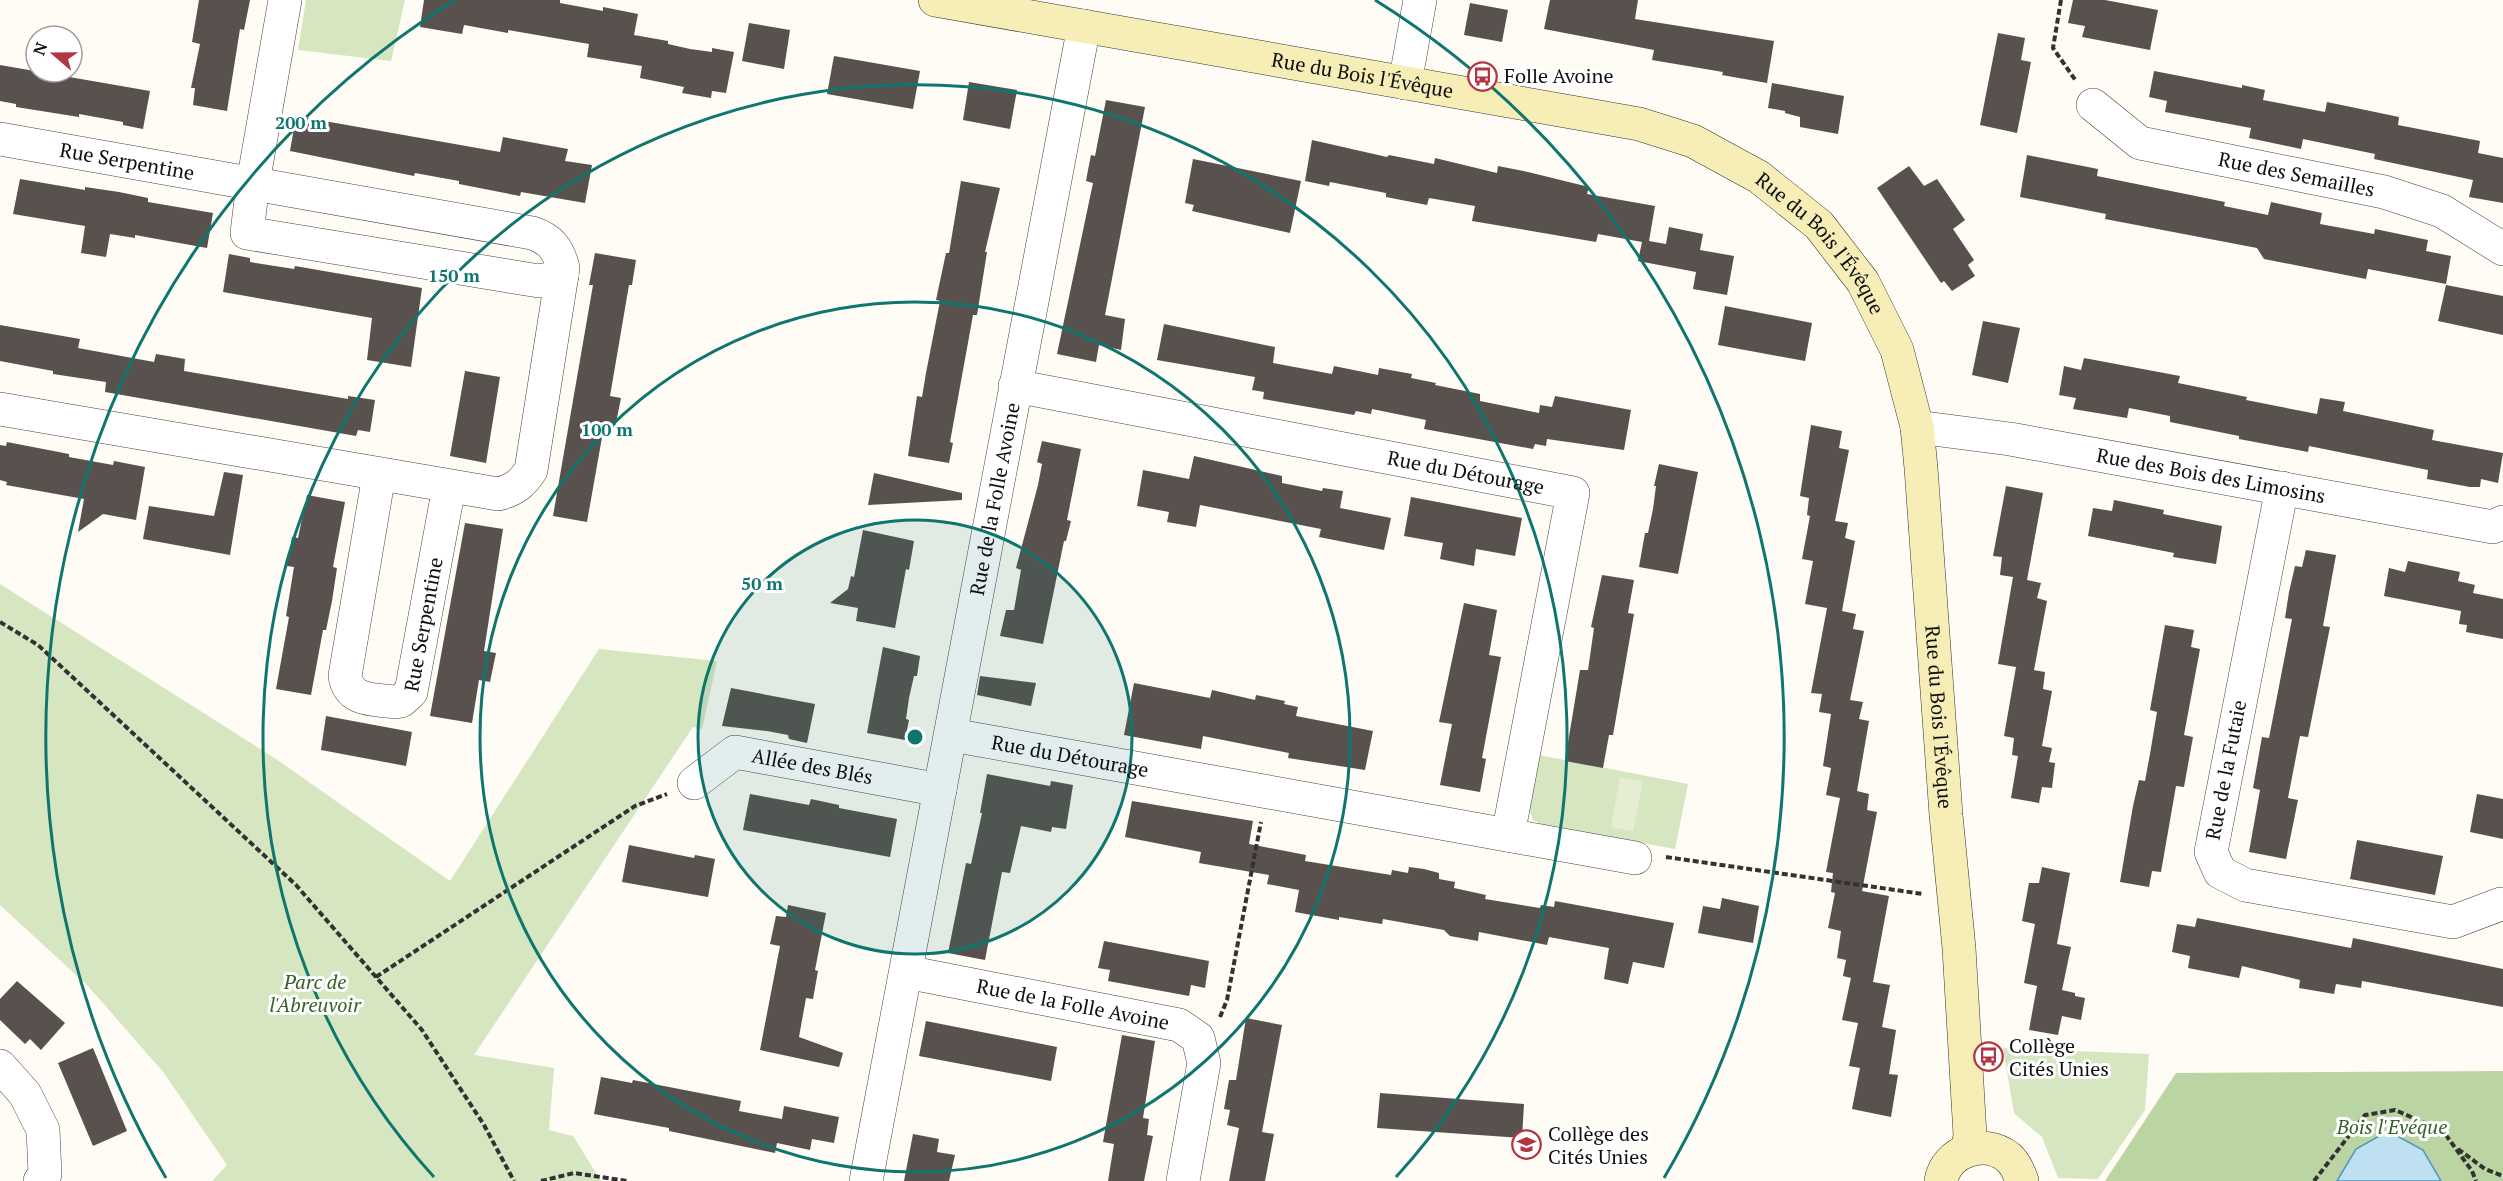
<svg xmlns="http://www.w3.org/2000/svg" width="2503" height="1181" font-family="'PT Serif',serif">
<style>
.green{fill:#d5e6c1}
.forest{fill:#bbd5a2}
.pitch{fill:#e5eed2}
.water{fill:#bee0f0;stroke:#4d97bf;stroke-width:1.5}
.building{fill:#58514e}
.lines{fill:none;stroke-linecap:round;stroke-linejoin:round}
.street-casing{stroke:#434343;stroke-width:34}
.secondary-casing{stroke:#323232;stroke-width:34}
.path{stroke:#323232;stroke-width:4;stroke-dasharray:6 3;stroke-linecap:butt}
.street{stroke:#fff;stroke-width:33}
.secondary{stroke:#f6edb7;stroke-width:33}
.ring{fill:none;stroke:#0f766e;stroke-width:3}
.labels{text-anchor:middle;stroke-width:6;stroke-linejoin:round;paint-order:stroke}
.street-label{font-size:20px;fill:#101010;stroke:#fff}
.poi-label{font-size:20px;fill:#101010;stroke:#fff;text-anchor:start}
.park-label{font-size:20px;font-style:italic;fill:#356227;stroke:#fff}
.centre{fill:#0f766e;stroke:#fff;stroke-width:3}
.ring-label{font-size:18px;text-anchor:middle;font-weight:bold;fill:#0f766e;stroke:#fff;stroke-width:6;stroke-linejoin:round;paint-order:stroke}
</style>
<rect width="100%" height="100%" fill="#fefcf5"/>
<path class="green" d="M306,0H405L391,61L298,50Z
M0,584L276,759L450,881L599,649L717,661L702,729L693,727L474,1055L554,1068L549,1130L573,1136L601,1181H212L227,1165L164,1073L88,986L0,905Z
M1539,755L1688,784L1675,849L1542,825L1533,820L1529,808Z
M2003,1048L2149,1054L2145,1110L2098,1179L2058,1178L2042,1137L2014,1113Z"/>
<path class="forest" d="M2503,1071V1181H2105L2176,1073Z"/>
<path class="pitch" d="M1620,777L1643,781L1633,831L1611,827Z"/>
<path class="water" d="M2388,1131L2423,1150L2441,1181H2337L2356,1149Z"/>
<path class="building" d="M199,0H250L244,30L240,29L227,111L193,105L195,88H191L200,44L192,42Z
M424,0H560V3L603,11V7L638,14L634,35L668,41V44L690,49L712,52V48L734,52L726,93L712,91L711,98L682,93L684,87L640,78L642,66L587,57L589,44L508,30V33L464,25L462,34L420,27Z
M1550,0H1638L1635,19L1774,41L1767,83L1722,75L1723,72L1652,60L1654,50L1544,29Z
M2073,0H2105L2158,10L2150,50L2082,37L2085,26L2068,23Z
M1470,3L1508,10L1502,42L1464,35Z
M749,23L790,30L784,69L742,61Z
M1998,33L2025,38L2021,60L2031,62L2017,133L1980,125Z
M834,56L920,71L913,109L827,94Z
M0,65L150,91L143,129L123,125V122L79,114V117L16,107V104L0,101Z
M2154,71L2242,88V85L2265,90L2263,100L2325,112L2327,102L2399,117L2398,125L2480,141L2478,153L2503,158V203L2469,197L2473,180L2374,159L2375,154L2303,139L2301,149L2249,138L2251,128L2165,112L2167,101L2149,97Z
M969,82L1017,90L1010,129L963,120Z
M1772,83L1844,96L1838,134L1800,127V117L1785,113V111L1768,108Z
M1106,100L1145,107L1105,315L1125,319L1121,350L1099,345L1096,362L1057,354L1093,183L1086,181L1088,170L1091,155L1095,156Z
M296,116L500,152L503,137L568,149L565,161L592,165L585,203L521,192L520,196L459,184V181L415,173L414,176L290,151Z
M1312,140L1387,157L1389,155L1434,164L1435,158L1497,173L1498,166L1528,172L1589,187L1587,194L1655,206L1649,241L1666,244L1669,227L1703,234L1700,250L1734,256L1727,295L1693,289L1696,272L1638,261L1642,242L1598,234L1596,242L1502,226L1472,221L1475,206L1429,198L1427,205L1386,197V193L1330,182L1329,186L1305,181Z
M2027,155L2098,169L2097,176L2225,202L2224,206L2268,215L2271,202L2322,213L2320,224L2374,234L2375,229L2428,240L2426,251L2451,256L2446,284L2368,269L2366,279L2264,259L2257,248L2105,219L2106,214L2020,197Z
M1193,159L1301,181L1290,233L1192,211L1194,205L1185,203Z
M1909,166L1924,186L1937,179L1965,220L1953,229L1974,260L1968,265L1975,276L1952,291L1944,281L1941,283L1877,188Z
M20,179L85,190V187L119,192L148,198V202L213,213L207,248L135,235V238L110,234L106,257L81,253L85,226L13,214Z
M961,181L1000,188L985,252H987L977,315H973L950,442L953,443L949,463L908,456L917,396L922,397L926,373L940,301L936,300L946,253H949Z
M595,253L636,260L632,285H629L610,396L621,398L615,428L604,426L587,522L553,516L593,285H589Z
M229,254L250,258V262L294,269L295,266L422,288L411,367L367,360L372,318L223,292Z
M2446,285L2503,296V335L2438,321Z
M1725,306L1812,323L1805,361L1718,345Z
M1983,321L2020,328L2008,383L1972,375Z
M1164,324L1275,347L1273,363L1332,374L1334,366L1378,375L1379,368L1412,374L1411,378L1436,383L1435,385L1480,394V401L1539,413L1540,405L1552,407L1555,396L1631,410L1624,450L1547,439L1546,446L1535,444L1533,449L1424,429L1426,420L1372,409L1371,414L1356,411L1354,415L1263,399L1264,392L1252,390L1255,377L1157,360Z
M0,325L80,339L78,348L154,362L156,354L185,359L184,371L348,399V396L375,400L370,432L358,430L356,436L105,392L106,382L53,374V371L0,361Z
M2084,358L2180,376L2178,383L2247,397L2246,400L2317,414L2320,398L2345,402L2343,411L2434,430L2432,440L2503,453L2498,483L2481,479L2480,487H2470L2427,479L2428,470L2309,446L2308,452L2239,439V436L2170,422V416L2129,408L2127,418L2073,409L2076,398L2059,395L2064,366L2081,370Z
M465,371L500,377L486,463L450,456Z
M1811,425L1842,431L1839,448L1849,450L1835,521L1848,523L1845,538L1855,541L1842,611L1856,614L1853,629L1864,631L1850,700L1863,702L1859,719L1869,721L1857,791L1869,794L1867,810L1877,812L1862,891L1889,896L1873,982L1890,985L1882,1027L1896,1030L1889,1074L1898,1075L1891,1117L1852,1109L1860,1068L1849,1066L1858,1023L1842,1020L1851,978L1843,976L1846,960L1837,958L1841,931L1828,928L1835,893L1831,892L1833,873L1826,872L1840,798L1826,795L1831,768L1823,766L1831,714L1819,712L1822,694L1811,693L1827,608L1805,604L1813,561L1802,559L1810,516L1807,515L1809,498L1800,496Z
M1042,441L1081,449L1067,520L1071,521L1066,541H1064L1043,644L1000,636L1006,610H1014L1021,570L1016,568L1038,485L1042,464L1037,462Z
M7,442L69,454V457L113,465L114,461L145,467L136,520L103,514L78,532L84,499L6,485L7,482L0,480V445L6,446Z
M1194,456L1282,476V483L1322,491L1323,488L1343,491L1340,508L1391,518L1384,550L1319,537L1321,529L1200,505L1196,527L1167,522L1169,512L1137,506L1143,470L1189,479Z
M1659,464L1698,472L1678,574L1639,567L1645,533H1648L1653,509L1656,486H1654Z
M224,472L243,475L230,555L143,539L149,506L214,516Z
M874,473L962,493V500L868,505Z
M2006,486L2043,493L2027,580L2041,583L2037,598L2047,601L2034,670L1998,664L2013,577L2000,575L2002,557L1993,556Z
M307,495L345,502L333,567L337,568L332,601L326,630H323L311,695L276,689L289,617L286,616L294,567L287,566L292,537L298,538Z
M1411,497L1522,518L1515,556L1476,549L1474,566L1440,559L1443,543L1404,536Z
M2114,500L2164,510L2163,514L2222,526L2216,564L2173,557L2174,553L2088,536L2093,508L2112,511Z
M465,523L503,529L484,651L496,653L490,682L479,680L472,723L430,716Z
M863,530L914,541L909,570L906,569L895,628L856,621L858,608L830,603L848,589L851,576L854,577Z
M2306,550L2336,555L2323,626L2330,627L2308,737L2300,736L2288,798L2298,800L2286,859L2249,852L2260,790L2253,788L2262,737L2269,738L2292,619L2285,618L2289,592L2295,566L2302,567Z
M2408,561L2460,572L2458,581L2475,585L2473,593L2503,599V639L2466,632L2467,625L2459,624L2461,611L2384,596L2389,568L2405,572Z
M1602,575L1634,580L1628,613L1634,614L1613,735H1609L1603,768L1565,761L1580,670H1588L1594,628L1591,627Z
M1464,603L1497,610L1489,655L1501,657L1482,758L1486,759L1480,792L1440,785L1452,724L1439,722Z
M2165,625L2194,630L2191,647L2200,649L2184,735L2193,737L2184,787L2176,786L2161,872L2152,871L2149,887L2120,882L2133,806L2139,780L2145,781L2150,754L2157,712L2150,710Z
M883,647L920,656L917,676H914L909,698L906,719L909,720L905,740L867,733Z
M2016,667L2045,672L2043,689L2052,691L2042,746L2052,748L2049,762L2055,763L2052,788L2042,787L2039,803L2011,798L2018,756L2012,755L2014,738L2004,736Z
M980,676L1036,683L1031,706L977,695Z
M1134,683L1210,698L1212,690L1255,700L1256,695L1285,701L1284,704L1298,707L1296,716L1373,731L1365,770L1288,758L1289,753L1203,736L1201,749L1124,735Z
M731,688L815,704L807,743L789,739L788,735L767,731L722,726Z
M326,716L412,732L406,766L321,750Z
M987,774L1050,786L1051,781L1073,785L1066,829L1052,827L1051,832L1021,826L1010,873L1002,872L985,960L948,953L966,863L971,864L982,813H980Z
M750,794L809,805L811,799L839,805V808L897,819L890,857L743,830Z
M2477,794L2503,799V839L2470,832Z
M1132,801L1253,821L1249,844L1306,855L1305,861L1391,875L1392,870L1408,873L1409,867L1424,869L1439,873V879L1455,882L1454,888L1486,895L1485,899L1540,908L1541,905L1554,907L1555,901L1674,923L1664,968L1633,962L1628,984L1604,979L1609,948L1549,937L1547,945L1479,932L1478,941L1450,936L1444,930L1383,919L1382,924L1339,917V920L1295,912L1299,890L1267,884L1269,875L1199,863L1201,852L1125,837Z
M2357,840L2443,856L2435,895L2350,879Z
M629,845L694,858L695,855L715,859L708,897L622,882Z
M2042,867L2070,873L2057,944L2071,947L2062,990L2075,993V996L2085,998L2081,1020L2062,1016L2058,1035L2029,1030L2037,986L2024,983L2035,924L2022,921L2029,883H2039Z
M1722,898L1759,906L1753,943L1698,933L1703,906L1720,909Z
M788,905L826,913L815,970L818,971L813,999L806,998L799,1037L843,1053L839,1067L760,1050L780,946L770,944L776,916L786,917Z
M2197,918L2351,948L2353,938L2503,969V1007L2362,981L2361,988L2336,984L2334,994L2299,988L2300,980L2242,966L2239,978L2188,968L2190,956L2172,952L2177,924L2195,927Z
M1104,941L1209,961L1205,988L1191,985L1189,996L1108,981L1110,970L1098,968Z
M17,981L65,1023L41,1050L30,1039L25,1044L0,1020V999Z
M1246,1018L1282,1025L1262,1132L1274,1134L1265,1181H1229L1239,1128L1227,1125L1230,1110L1224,1109L1229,1080H1236Z
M926,1021L1057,1047L1051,1081L919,1056Z
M1122,1035L1155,1041L1143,1118L1149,1119L1147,1135L1153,1136L1144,1181H1108L1114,1144L1103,1142Z
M93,1048L127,1131L93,1146L58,1063Z
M601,1077L632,1083L633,1080L741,1101L739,1111L782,1119L784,1106L839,1117L834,1143L812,1139L810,1150L777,1143L775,1153L669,1131V1128L594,1114Z
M1380,1093L1524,1104L1522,1138L1377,1128Z
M913,1134L939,1139L937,1152L955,1155L949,1181H904Z"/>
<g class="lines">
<defs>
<g id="street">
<path d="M285,0L253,183L247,233L539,281L562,276"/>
<path d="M1405,83L1420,0"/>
<path id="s1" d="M2093,105L2140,143L2384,192L2442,211L2503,249"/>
<path id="s2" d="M0,139L532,233C550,239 558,248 563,268L531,470C522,484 514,490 498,494L0,409"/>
<path id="s3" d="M1015,386L1573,493L1508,835"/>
<path id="s4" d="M1917,427L2010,439L2493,527L2503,522"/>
<path id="s5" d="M379,475L345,676C349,702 374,699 395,702L401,701L411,692L449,487"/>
<path d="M2282,488L2211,852L2220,872L2245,885L2453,922L2501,904"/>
<path id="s6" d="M952,735L1635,858"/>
<path id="s7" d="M694,783L735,752L940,790"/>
<path id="s8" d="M906,972L1179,1025L1198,1038L1204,1063L1183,1181"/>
<path d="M0,1066L25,1094L43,1130L45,1174L40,1181"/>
<path id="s9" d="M866,1181L1084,26"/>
</g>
<g id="secondary">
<path id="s10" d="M935,0L1639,124L1693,141L1759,177L1819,225L1863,282L1897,350L1917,427L1921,468L1946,815L1959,948L1970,1135L1968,1149"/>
<path d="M1941,1181C1946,1151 1984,1138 2008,1157C2015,1163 2019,1172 2022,1181"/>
</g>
</defs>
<use href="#street" class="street-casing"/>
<use href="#secondary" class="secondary-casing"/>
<path class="path" d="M2061,0L2053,48L2076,81
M0,622L38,645L296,885L422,1030L484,1125L514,1181
M1666,857L1923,894
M376,977L635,806L667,794
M1220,1017L1227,1000L1261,822
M2458,1149L2485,1169L2503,1176
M541,1181L574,1173L627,1181
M2314,1181L2365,1115L2395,1110L2443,1131L2472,1171L2476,1181"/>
<use href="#street" class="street"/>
<use href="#secondary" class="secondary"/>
</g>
<circle cx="915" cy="737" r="217" fill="#0f766e" fill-opacity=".12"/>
<g class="ring">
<circle cx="915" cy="737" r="217"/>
<circle cx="915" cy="737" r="435"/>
<path d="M434 1177A652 652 0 1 1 1396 1177"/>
<path d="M166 1178A869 869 0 0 1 455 0M1375 0A869 869 0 0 1 1664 1178"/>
</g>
<defs>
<symbol id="bus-ring" viewBox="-11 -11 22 22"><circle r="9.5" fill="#fff" stroke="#b23642" stroke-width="1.5"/><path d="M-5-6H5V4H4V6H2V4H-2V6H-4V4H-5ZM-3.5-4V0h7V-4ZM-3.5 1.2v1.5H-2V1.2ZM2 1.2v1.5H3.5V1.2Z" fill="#b23642"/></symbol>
<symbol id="school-ring" viewBox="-11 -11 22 22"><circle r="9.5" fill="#fff" stroke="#b23642" stroke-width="1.5"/><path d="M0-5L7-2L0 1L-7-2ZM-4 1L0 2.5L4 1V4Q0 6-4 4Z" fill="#b23642"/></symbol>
</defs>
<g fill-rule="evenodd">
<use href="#bus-ring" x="1466" y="60" width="33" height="33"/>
<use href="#bus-ring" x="1972" y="1040" width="33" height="33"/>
<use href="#school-ring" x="1510" y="1128" width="33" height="33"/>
</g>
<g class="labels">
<g class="street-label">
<text dy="7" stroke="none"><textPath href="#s10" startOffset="434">Rue du Bois l'Évêque</textPath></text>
<text dy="7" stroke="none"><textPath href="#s2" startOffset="129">Rue Serpentine</textPath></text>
<text dy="7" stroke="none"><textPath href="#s1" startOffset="220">Rue des Semailles</textPath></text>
<text dy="7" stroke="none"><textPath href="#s10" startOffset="938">Rue du Bois l'Évêque</textPath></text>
<text dy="7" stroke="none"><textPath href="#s3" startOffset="459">Rue du Détourage</textPath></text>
<text dy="7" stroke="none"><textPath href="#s4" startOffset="298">Rue des Bois des Limosins</textPath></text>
<text dy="7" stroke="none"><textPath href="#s9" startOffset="694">Rue de la Folle Avoine</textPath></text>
<text dy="7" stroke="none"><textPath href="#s5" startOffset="354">Rue Serpentine</textPath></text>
<text dy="7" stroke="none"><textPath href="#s10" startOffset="1442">Rue du Bois l'Évêque</textPath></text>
<text dy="7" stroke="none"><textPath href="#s6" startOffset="120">Rue du Détourage</textPath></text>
<text dy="7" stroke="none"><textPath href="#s7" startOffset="130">Allée des Blés</textPath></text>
<text transform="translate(2226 770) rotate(-79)" y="7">Rue de la Futaie</text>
<text dy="7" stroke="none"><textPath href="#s8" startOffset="170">Rue de la Folle Avoine</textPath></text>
</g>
<g class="poi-label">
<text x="1504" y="83">Folle Avoine</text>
<text x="2009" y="1053">Collège<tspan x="2009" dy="23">Cités Unies</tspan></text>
<text x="1548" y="1141">Collège des<tspan x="1548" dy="23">Cités Unies</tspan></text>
</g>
<g class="park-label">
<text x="315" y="989">Parc de<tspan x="315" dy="23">l'Abreuvoir</tspan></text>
<text x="2392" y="1134">Bois l'Evéque</text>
</g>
</g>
<circle cx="915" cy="737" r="9" class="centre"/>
<g class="ring-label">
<text x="301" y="129">200 m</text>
<text x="454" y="282">150 m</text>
<text x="607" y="436">100 m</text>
<text x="762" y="590">50 m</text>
</g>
<g transform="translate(54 54) rotate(290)"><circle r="28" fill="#ffffff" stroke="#9f9f9f" stroke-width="1.5"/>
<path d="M0-4.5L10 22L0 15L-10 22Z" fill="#b23642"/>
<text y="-9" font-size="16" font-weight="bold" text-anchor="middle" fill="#101010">N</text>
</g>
</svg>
